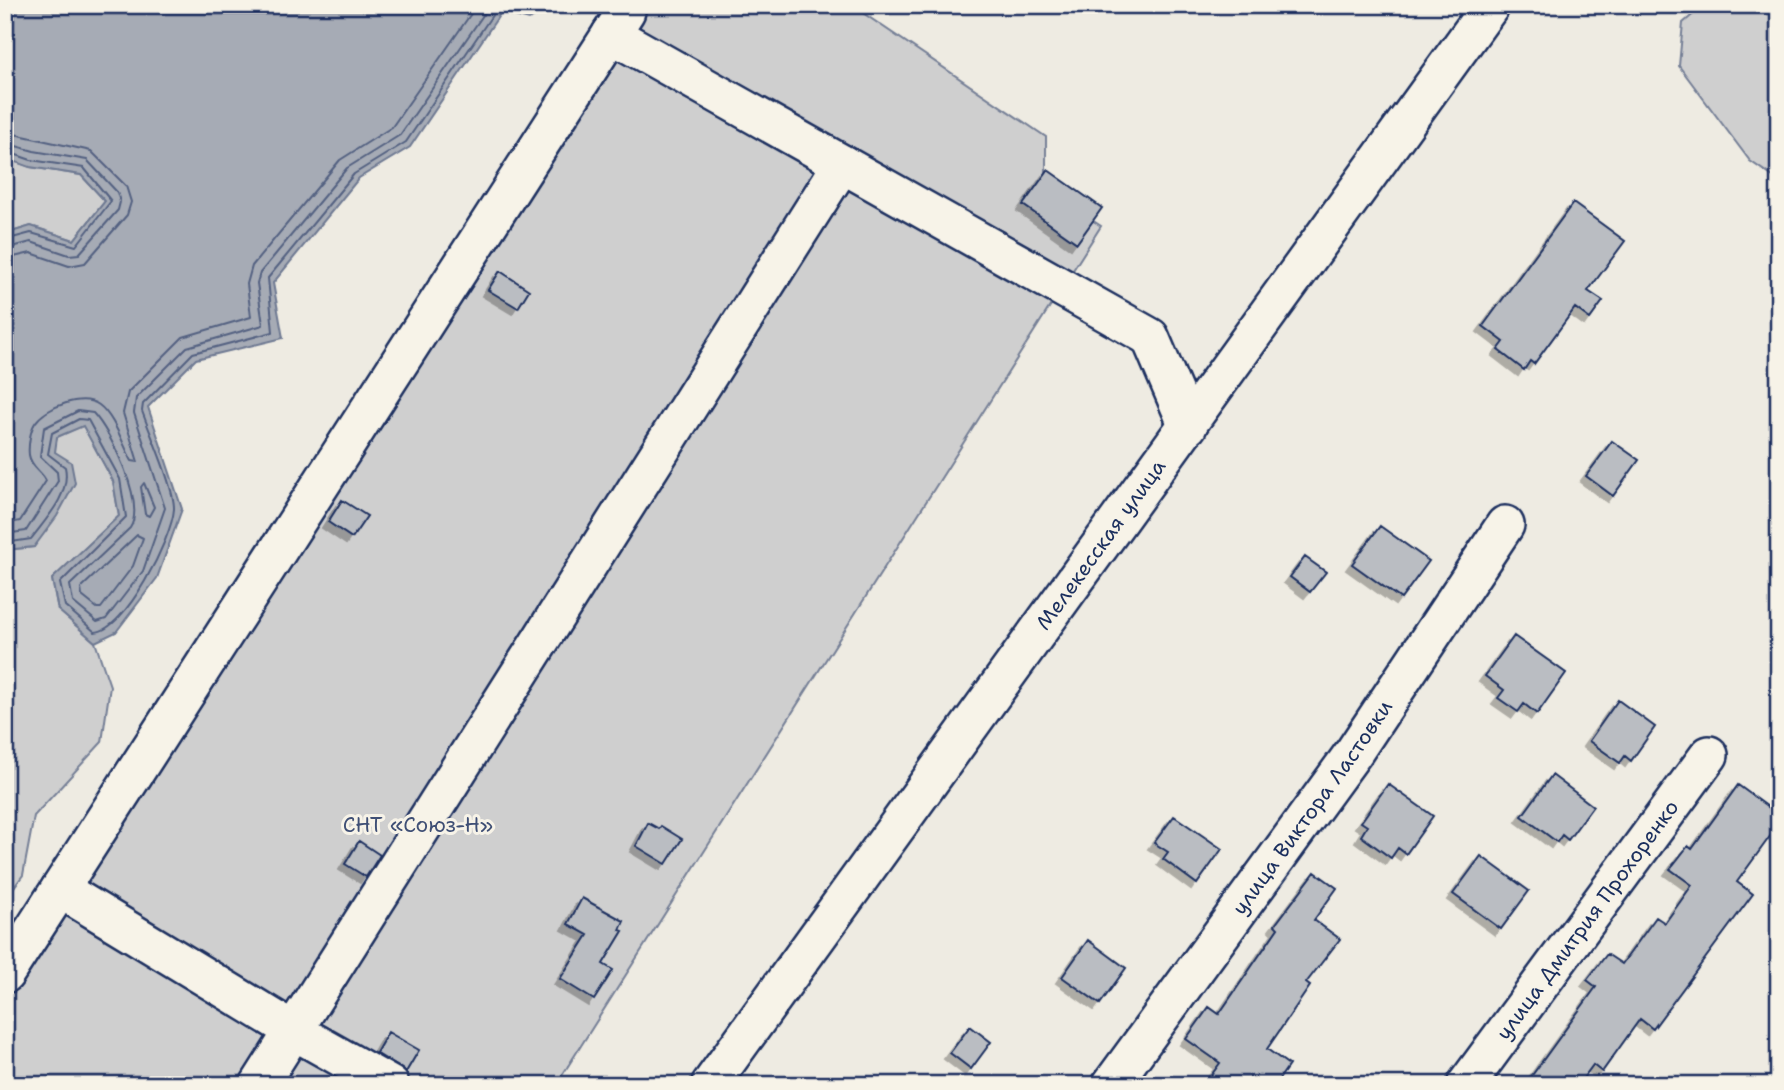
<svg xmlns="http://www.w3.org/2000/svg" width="1784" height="1090" font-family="'Shantell Sans',sans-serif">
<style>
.green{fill:#cfcfcf;stroke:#757f96;stroke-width:2}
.water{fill:#a6abb5;stroke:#6e7992;stroke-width:2}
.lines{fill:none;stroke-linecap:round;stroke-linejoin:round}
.shore{stroke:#536181;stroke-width:2}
.building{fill:#babdc2;stroke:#1b2f5e;stroke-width:2;filter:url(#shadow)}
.minor-casing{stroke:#1b2f5e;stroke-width:42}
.minor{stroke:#f7f3e8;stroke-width:37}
.labels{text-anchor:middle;stroke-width:6;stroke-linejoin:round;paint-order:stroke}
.street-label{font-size:21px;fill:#1b2f5e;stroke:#f7f3e8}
.park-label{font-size:21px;fill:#3f4f75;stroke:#f7f3e8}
</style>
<defs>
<filter id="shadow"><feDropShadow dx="-6" dy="6" stdDeviation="0" flood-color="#0004"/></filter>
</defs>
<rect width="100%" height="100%" fill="#eeebe2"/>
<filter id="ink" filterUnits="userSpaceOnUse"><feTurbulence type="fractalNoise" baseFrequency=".0143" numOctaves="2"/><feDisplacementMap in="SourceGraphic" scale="14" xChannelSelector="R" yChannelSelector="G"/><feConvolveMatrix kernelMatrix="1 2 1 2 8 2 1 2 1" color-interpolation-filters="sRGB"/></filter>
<g filter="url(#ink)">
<path class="green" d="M506,5H557L529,20L504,13Z
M639,5H851L1046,137V190L1101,226L556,1085H5V999Z
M1704,5H1779V181L1750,161L1679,66L1683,23Z
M5,158L30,167L81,175L105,201L74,240L31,226L5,234Z
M83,425L113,481L119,516L52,579L58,610L95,642L110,686L102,742L34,816L23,875L5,899V550L34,547L57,437Z"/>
<path class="water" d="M5,5H506L410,147L359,178L273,283L283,338L196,359L148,407L182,509L157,578L116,632L95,642L58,610L52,579L119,516L113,481L83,426L57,437L55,452L71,462L75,483L57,516L34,547L5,550V234L31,226L74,240L105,201L81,175L30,167L5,158Z"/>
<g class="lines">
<path class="shore" d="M5,132L91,151L126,186L131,202L127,215L85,263L69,266L31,253L5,259
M5,143L34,151L87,160L117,192L120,202L118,210L79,254L69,255L31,242L5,249
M5,151L31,160L84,168L111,201L76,246L31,233L5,240
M144,483L154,507L149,516L145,514L141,487Z
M5,524L20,521L46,481C43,472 31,468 29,455C28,446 30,431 35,423C46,407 82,393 99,405C114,416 123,445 132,461L138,462L123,413L128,392L183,337L251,317L247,284L252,266L340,160L392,127L477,5
M5,534L26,531L58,481L57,472L40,456L44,428L78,411L93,413C111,432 146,504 130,528L70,585L73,602L97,622L106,619L143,571L165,508L134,413L136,398L187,347L263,325L257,283L260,273L347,168L400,135L490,5
M137,535L143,538L133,566L101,608H97L82,596L81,588Z
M5,543L31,539C46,519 71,494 65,467L48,454L52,433L79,419L88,420L120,479L126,517L60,583L65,606L95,632C125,631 172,538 174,509C175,490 149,431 142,411L143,404L193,353L273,332L268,278L354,174L406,142L499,5"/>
</g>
<path class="building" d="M1048,170L1102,208L1077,243L1023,205Z
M1573,203L1625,241L1588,291L1603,301L1590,319L1575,308L1534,364L1530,361L1524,370L1498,350L1504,342L1483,326Z
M500,271L529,290L518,308L488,290Z
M1612,441L1639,460L1613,496L1586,476Z
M342,500L367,516L352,538L328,522Z
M1380,526L1429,561L1401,599L1352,564Z
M1305,557L1326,572L1310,592L1290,577Z
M1514,636L1566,673L1537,714L1524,704L1518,712L1498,698L1504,690L1485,676Z
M1618,700L1655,727L1631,761L1625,756L1620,763L1589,741Z
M1552,775L1593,806L1568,840L1562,835L1557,842L1522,816Z
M1388,784L1433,816L1406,854L1398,848L1391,858L1361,836L1367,826L1361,822Z
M1738,785L1779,815V824L1737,882L1753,894L1653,1029L1640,1019L1602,1072L1593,1065L1578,1085H1525L1596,987L1587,980L1607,954L1622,964L1656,917L1665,923L1692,885L1670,869L1688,846L1692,849Z
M1174,816L1222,849L1197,884L1163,859L1168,852L1154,843Z
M648,823L659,829L661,826L682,839L666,864L636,846Z
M359,841L380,855L366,877L345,864Z
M1481,856L1529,891L1501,929L1453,894Z
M1315,872L1337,888L1314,920L1340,939L1306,983L1310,986L1267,1049L1289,1065L1275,1085H1204L1220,1063L1186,1039L1209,1007L1219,1014L1278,928L1275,925Z
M582,898L624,921L620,930L623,931L603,964L613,970L594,1000L560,979L588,935L568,924Z
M1088,940L1126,968L1100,1004L1062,977Z
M970,1026L991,1042L971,1069L950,1053Z
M388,1032L419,1050L406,1072L376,1053Z"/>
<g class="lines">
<defs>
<g id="minor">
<path d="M611,34L1150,337L1188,426"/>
<path d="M60,889L294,1031L390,1085"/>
<path d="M5,974L626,11"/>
<path d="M259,1085L842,164"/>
<path id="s1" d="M710,1085L1491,5"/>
<path id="s2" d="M1111,1085L1354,752L1505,525"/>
<path id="s3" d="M1466,1085L1709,755"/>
</g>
</defs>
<use href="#minor" class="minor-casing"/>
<use href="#minor" class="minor"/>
</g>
</g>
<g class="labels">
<g class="street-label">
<text dy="7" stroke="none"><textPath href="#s1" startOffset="667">Мелекесская улица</textPath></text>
<text dy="7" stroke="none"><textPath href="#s2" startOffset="343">улица Виктора Ластовки</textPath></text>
<text dy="7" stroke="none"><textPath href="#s3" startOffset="205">улица Дмитрия Прохоренко</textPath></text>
</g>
<g class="park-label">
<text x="418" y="832">СНТ «Союз-Н»</text>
</g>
</g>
<rect width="1784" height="1090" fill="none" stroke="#f7f3e8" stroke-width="28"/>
<rect x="14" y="14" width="1756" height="1062" fill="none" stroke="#1b2f5e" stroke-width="2.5" filter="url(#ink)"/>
</svg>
